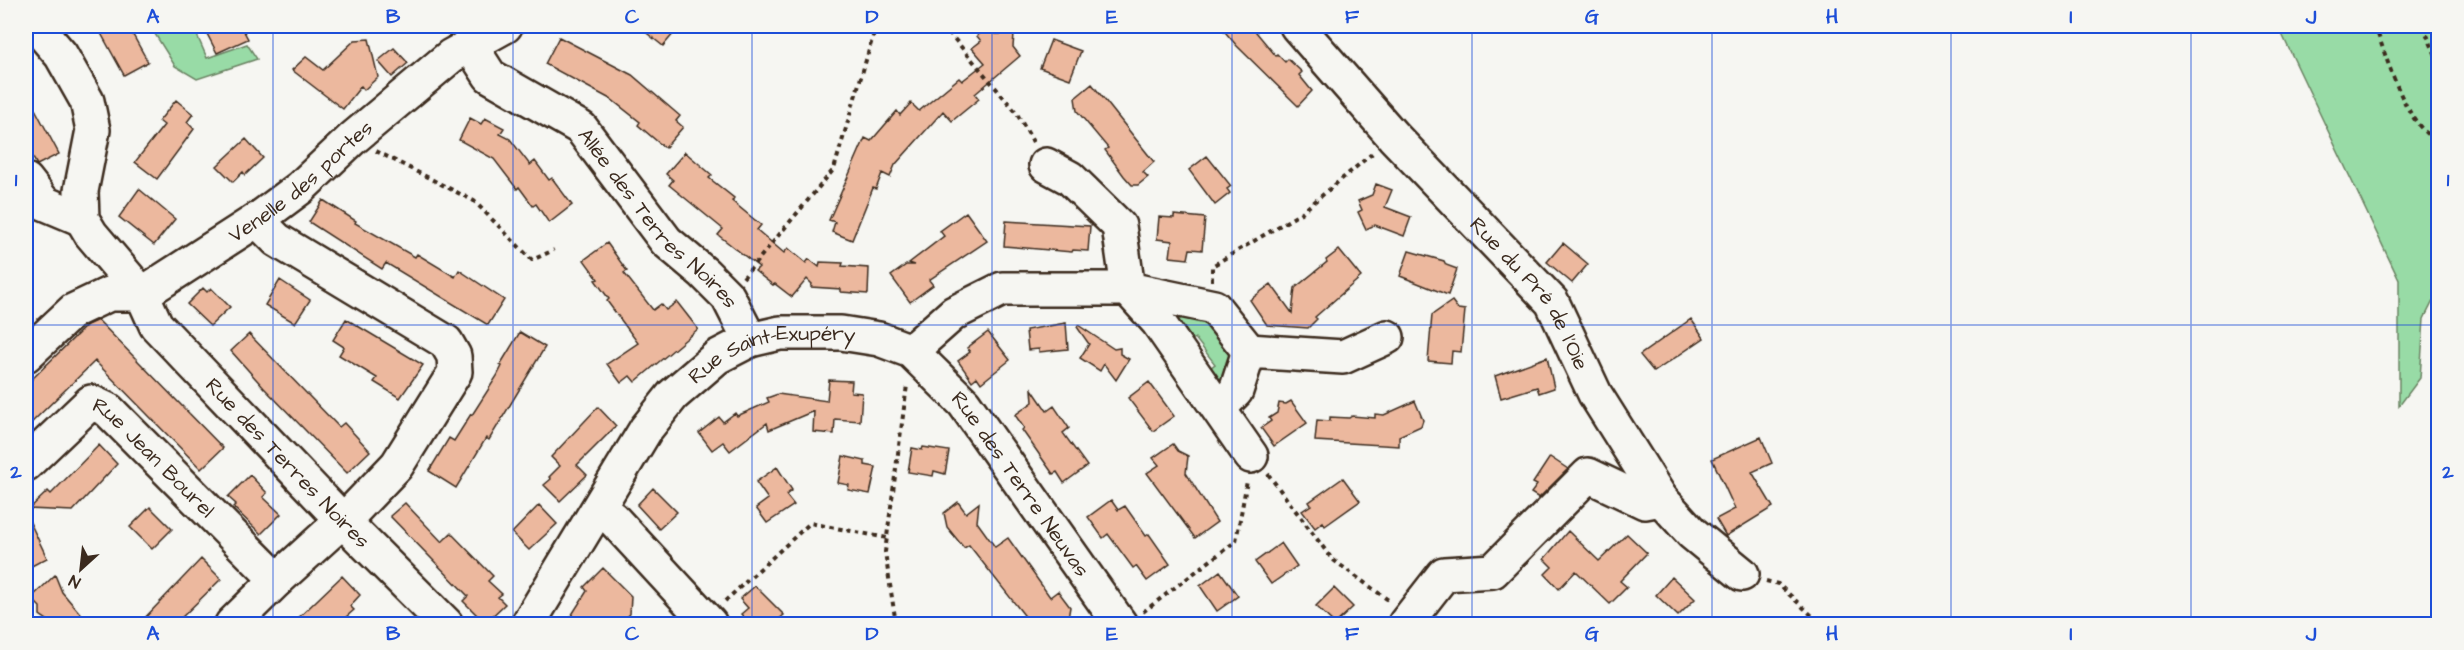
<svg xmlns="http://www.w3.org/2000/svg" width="2464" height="650" font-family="'Architects Daughter',sans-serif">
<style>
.green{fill:#98dba6;stroke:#6a8262;stroke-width:1.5}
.building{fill:#ecb89e;stroke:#3b2a1e;stroke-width:1.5}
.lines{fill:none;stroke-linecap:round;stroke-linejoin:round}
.minor-casing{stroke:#3b2a1e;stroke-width:38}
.path{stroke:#3b2a1e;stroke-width:4;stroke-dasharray:4.5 4.5;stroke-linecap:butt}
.minor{stroke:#f6f6f2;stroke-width:33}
.grid{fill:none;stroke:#1d4ed8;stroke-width:1.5;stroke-opacity:0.55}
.labels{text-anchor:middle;stroke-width:4.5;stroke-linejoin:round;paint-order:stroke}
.street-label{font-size:21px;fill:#3b2a1e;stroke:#f6f6f2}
.neatline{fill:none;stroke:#1d4ed8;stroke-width:2}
.grid-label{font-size:20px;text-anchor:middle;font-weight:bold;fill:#1d4ed8}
</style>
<rect width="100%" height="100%" fill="#f6f6f2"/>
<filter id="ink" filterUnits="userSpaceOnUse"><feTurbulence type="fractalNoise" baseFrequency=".0167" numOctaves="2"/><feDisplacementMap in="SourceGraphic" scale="12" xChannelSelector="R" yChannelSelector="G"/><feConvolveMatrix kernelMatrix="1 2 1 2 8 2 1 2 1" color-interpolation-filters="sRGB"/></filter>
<g filter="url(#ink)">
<path class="green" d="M150,26H193L207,58L247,44L257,59L197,79L175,66Z
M2282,26H2438V291L2424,319L2420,378L2399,406V280L2281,32Z
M1185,315L1201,316L1236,361L1221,388L1201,375L1215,364L1195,338L1182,348L1176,323Z"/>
<path class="building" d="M97,26H128L148,62L124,75Z
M203,26H241L248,39L217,53Z
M638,26H680L663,46Z
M989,26L995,34H1014L1013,47L1020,56L975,94L979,99L952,121L943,111L895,165L890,177L882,173L876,189L873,188L852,240L832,232L835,222L829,220L865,138L871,141L897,111L900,115L911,103L919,111L959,78L962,81L985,63L972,48L981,41L977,36Z
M1220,26H1251L1276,56L1277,54L1285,62L1288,59L1302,72L1299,75L1312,91L1298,106L1237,46Z
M559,37L632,75L680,116L676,121L683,127L665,148L638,125L640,122L612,100L545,64Z
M369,39L378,77L364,90L361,86L343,109L292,70L306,57L323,70L355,40Z
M1051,40L1081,51L1070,79L1040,68Z
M394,48L408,63L392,77L378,61Z
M1092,84L1154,162L1143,172L1148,177L1138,185H1132L1124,176L1105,150L1108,148L1077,111L1075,98Z
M26,92L59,154L37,165L26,146Z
M176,100L193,114L187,122L194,129L157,179L135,162L164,125L159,121Z
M470,118L481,124L485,118L504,128L500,134L510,139L530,165L535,161L549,180L552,178L572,205L549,223L536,204L533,206L519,187L517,189L494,159L459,140Z
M246,139L263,158L245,175L243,172L233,182L217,166Z
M685,152L712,175L709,178L734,198L732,201L761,225L757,230L784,253L788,248L806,263L809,259L819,267L820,262L843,263L842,266L869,268L868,294L841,292V289L811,287L812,284L807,279L792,297L775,284L773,285L755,271L759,267L718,235L723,229L669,185L673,180L666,174Z
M1207,156L1231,186L1227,189L1230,193L1215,205L1189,170Z
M1376,184L1392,190L1385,207L1411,217L1404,236L1375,225L1366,229L1358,212L1362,210L1358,201L1372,195Z
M139,189L175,219L154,245L119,217Z
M323,200L356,221L355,223L415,257L417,254L455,277L459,270L504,300L488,325L386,263L382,269L309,222Z
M966,212L987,241L929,280L933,285L910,302L891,276L906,265H915L909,263L944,236L940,231Z
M1174,215L1205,218L1202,250L1190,249L1188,259L1170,257L1172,241L1157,239L1159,217L1174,218Z
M1006,221L1090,226L1088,251L1073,250L1072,252L1004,246Z
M607,243L627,271L624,273L653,310L661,304L666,310L677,302L698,329L635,382L630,376L621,383L607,364L638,343L607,301L609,299L595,280L598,279L584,260Z
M1563,243L1588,264L1572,283L1547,262Z
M1339,250L1361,277L1315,317L1317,319L1308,328L1267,325L1250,300L1271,284L1292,313L1295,288L1327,262L1326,260Z
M1409,251L1444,261L1446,265L1457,269L1448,295L1400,276Z
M280,280L310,300L295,323L265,305Z
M203,288L207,292L211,288L230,307L210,326L187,304Z
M1452,301L1458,309L1465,310L1461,352L1452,351L1451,363L1428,361L1432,315Z
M346,319L423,365L400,398L374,382L377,378L339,355L344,347L333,340Z
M1691,319L1704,338L1654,372L1640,355Z
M98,320L223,448L201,469L95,361L26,428V385L87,325Z
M1066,323L1068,349L1039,352V349L1028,350L1026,330Z
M1078,325L1114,349L1120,348V354L1129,359L1116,380L1104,364L1100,371L1080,358L1089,344L1077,327Z
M520,332L545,347L489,440L486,438L456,488L429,471L449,438L454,441L471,414L472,415L497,376L502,366L500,365Z
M988,332L1010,360L981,383L977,377L972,381L958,361L970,352L967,348Z
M249,334L339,427L344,423L370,451L347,473L264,388L231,351Z
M1547,357L1554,388L1539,393L1537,387L1501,398L1495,376Z
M829,380L852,381L851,392L862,393L860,421L835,419L834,434L813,432L814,411L769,430L767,423L730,451L723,442L712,450L699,433L719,417L723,422L735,413L737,416L769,402L767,398L778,394L827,401Z
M1149,382L1174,416L1153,431L1128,398Z
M1032,389L1047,411L1054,406L1069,428L1063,433L1087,466L1064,483L1057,472L1053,474L1022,430L1024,428L1015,415L1033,402Z
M1291,401L1307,423L1274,446L1261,428L1271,421L1269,418L1277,413L1279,403L1286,404Z
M1415,401L1423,420L1421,426L1399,436V446L1315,441L1317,420L1330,421V417L1349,418L1352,416L1375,418V414L1384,415Z
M598,407L616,426L577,465L587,475L560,501L544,485L551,479L549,477L560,466L551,457Z
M1761,437L1772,463L1752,472L1773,507L1726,536L1716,519L1735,509L1712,459Z
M1173,444L1178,451L1188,456L1186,473L1217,522L1195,538L1147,473L1159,465L1153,458Z
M99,445L117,464L73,511L29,509L48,491L51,494Z
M923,447L949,451L945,474L934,471L933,476L908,472L912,448L922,450Z
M843,456L865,461V465L876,467L870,494L848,490L849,485L838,483Z
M1550,457L1568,469L1539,498L1531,493L1537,485L1533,483Z
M777,467L792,490L786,495L794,505L767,523L756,508L768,499L756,482Z
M250,475L267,493L263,497L281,514L261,534L233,507L236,504L228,497Z
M1343,478L1360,501L1325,526L1323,522L1315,528L1302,511L1311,505L1309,502Z
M653,488L677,512L659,529L637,505Z
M1111,500L1118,510L1125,506L1146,536L1149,534L1170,564L1147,581L1136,566L1133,568L1108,534L1103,538L1088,517Z
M958,502L966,513L979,503L977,522L995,547L1008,538L1050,597L1058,591L1070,607L1067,624H1031L969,545L964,548L947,527L944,513Z
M405,503L442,542L451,533L493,576L488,581L502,594L498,597L505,604L485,623L463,601L468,596L390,516Z
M539,505L557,524L529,550L512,533Z
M150,507L172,529L152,549L130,527Z
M26,514L47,558L26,569Z
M1568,531L1599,561L1627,534L1647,553L1620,581L1627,587L1610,604L1576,571L1559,589L1545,574L1552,567L1544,559Z
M1281,543L1297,566L1271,584L1255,562Z
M201,559L221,579L175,624H139Z
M603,568L631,596L630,614L619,624H566L587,591L584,587Z
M1220,571L1238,596L1217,611L1200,586Z
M55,575L62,592L89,624H53L40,615V607L31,598Z
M342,576L360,595L350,606L354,610L338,624H292Z
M1672,577L1695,599L1678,616L1656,595Z
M755,586L784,615L773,624H750L741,614L748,608L740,599Z
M1334,588L1353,607L1335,624L1316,606Z"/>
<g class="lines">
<defs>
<g id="minor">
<path id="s1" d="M36,26L61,55L87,101L93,130L81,191L82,219L91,234L142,294L156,325L343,521L446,624"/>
<path id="s2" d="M1297,26L1393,136L1552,302L1595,394L1661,499L1692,533L1742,574"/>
<path id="s3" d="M470,45L490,76L581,128L666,241L704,273L728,297L750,340"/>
<path d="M1046,165L1070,178L1119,226L1128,289L1214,307L1249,351"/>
<path d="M26,180L44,203L82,219"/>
<path id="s4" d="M142,294L257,220L300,188L352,139L451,56L505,26"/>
<path d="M911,351L954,313L1002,289H1128L1158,322L1251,456"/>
<path d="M26,355L73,311L109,294H142"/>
<path d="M1219,408L1236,391L1249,351L1343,357L1387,337"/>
<path id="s5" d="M26,464L91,402L108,410L277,580L353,511L397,465L455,372L454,356L446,342L277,240L257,220"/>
<path d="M599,509L612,518L710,624"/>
<path d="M232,624L277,580"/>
<path id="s6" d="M528,624L646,429L673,395L717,357L750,340L780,333H841L879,339L911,351L964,403L1120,624"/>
<path d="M1405,624L1444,574L1493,571L1588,475L1645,502L1661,499"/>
</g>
</defs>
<use href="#minor" class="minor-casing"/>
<path class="path" d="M950,26L946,29L1016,112L1033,142
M2375,26C2386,56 2398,98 2418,124C2424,132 2432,138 2438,144
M2423,26L2438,60
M376,151L474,201L532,260L554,250
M743,278L834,169L876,26
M1212,281V266L1301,213L1374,152
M1268,474L1332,559L1391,602
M1766,581L1778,584L1821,624
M725,601L810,523L887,538
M1143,612L1236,541L1247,481
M896,624L885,552L907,385"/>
<use href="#minor" class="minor"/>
</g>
</g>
<path class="grid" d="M273,26V624M513,26V624M752,26V624M992,26V624M1232,26V624M1472,26V624M1712,26V624M1951,26V624M2191,26V624M26,325H2438"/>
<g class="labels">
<g class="street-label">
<text dy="7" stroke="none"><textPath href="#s4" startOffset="195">Venelle des portes</textPath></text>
<text dy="7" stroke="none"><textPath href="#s3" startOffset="261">Allée des Terres Noires</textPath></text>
<text dy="7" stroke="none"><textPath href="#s2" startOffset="356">Rue du Pré de l'Oie</textPath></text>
<text dy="7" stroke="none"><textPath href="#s6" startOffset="384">Rue Saint-Exupéry</textPath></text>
<text dy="7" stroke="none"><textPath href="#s1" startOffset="532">Rue des Terres Noires</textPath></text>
<text dy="7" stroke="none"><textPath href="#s5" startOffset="174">Rue Jean Bourel</textPath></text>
<text dy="7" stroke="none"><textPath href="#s6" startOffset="704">Rue des Terre Neuvas</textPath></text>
</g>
</g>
<rect width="2464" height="650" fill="none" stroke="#f6f6f2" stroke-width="66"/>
<g transform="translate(81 569) rotate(207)" stroke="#f6f6f2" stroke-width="4.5" paint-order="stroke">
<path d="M0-4.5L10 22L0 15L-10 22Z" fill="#3b2a1e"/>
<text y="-9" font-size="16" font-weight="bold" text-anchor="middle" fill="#3b2a1e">N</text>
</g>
<rect x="33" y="33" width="2398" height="584" class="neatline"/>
<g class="grid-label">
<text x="153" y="23">A</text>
<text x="393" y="23">B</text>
<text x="632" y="23">C</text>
<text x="872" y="23">D</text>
<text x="1112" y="23">E</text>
<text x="1352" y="23">F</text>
<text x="1592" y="23">G</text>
<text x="1832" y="23">H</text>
<text x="2071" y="23">I</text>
<text x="2311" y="23">J</text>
<text x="16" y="186">1</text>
<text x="2448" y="186">1</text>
<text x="16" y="478">2</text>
<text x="2448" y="478">2</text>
<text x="153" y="640">A</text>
<text x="393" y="640">B</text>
<text x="632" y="640">C</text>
<text x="872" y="640">D</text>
<text x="1112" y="640">E</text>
<text x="1352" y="640">F</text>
<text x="1592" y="640">G</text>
<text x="1832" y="640">H</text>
<text x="2071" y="640">I</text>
<text x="2311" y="640">J</text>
</g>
</svg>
